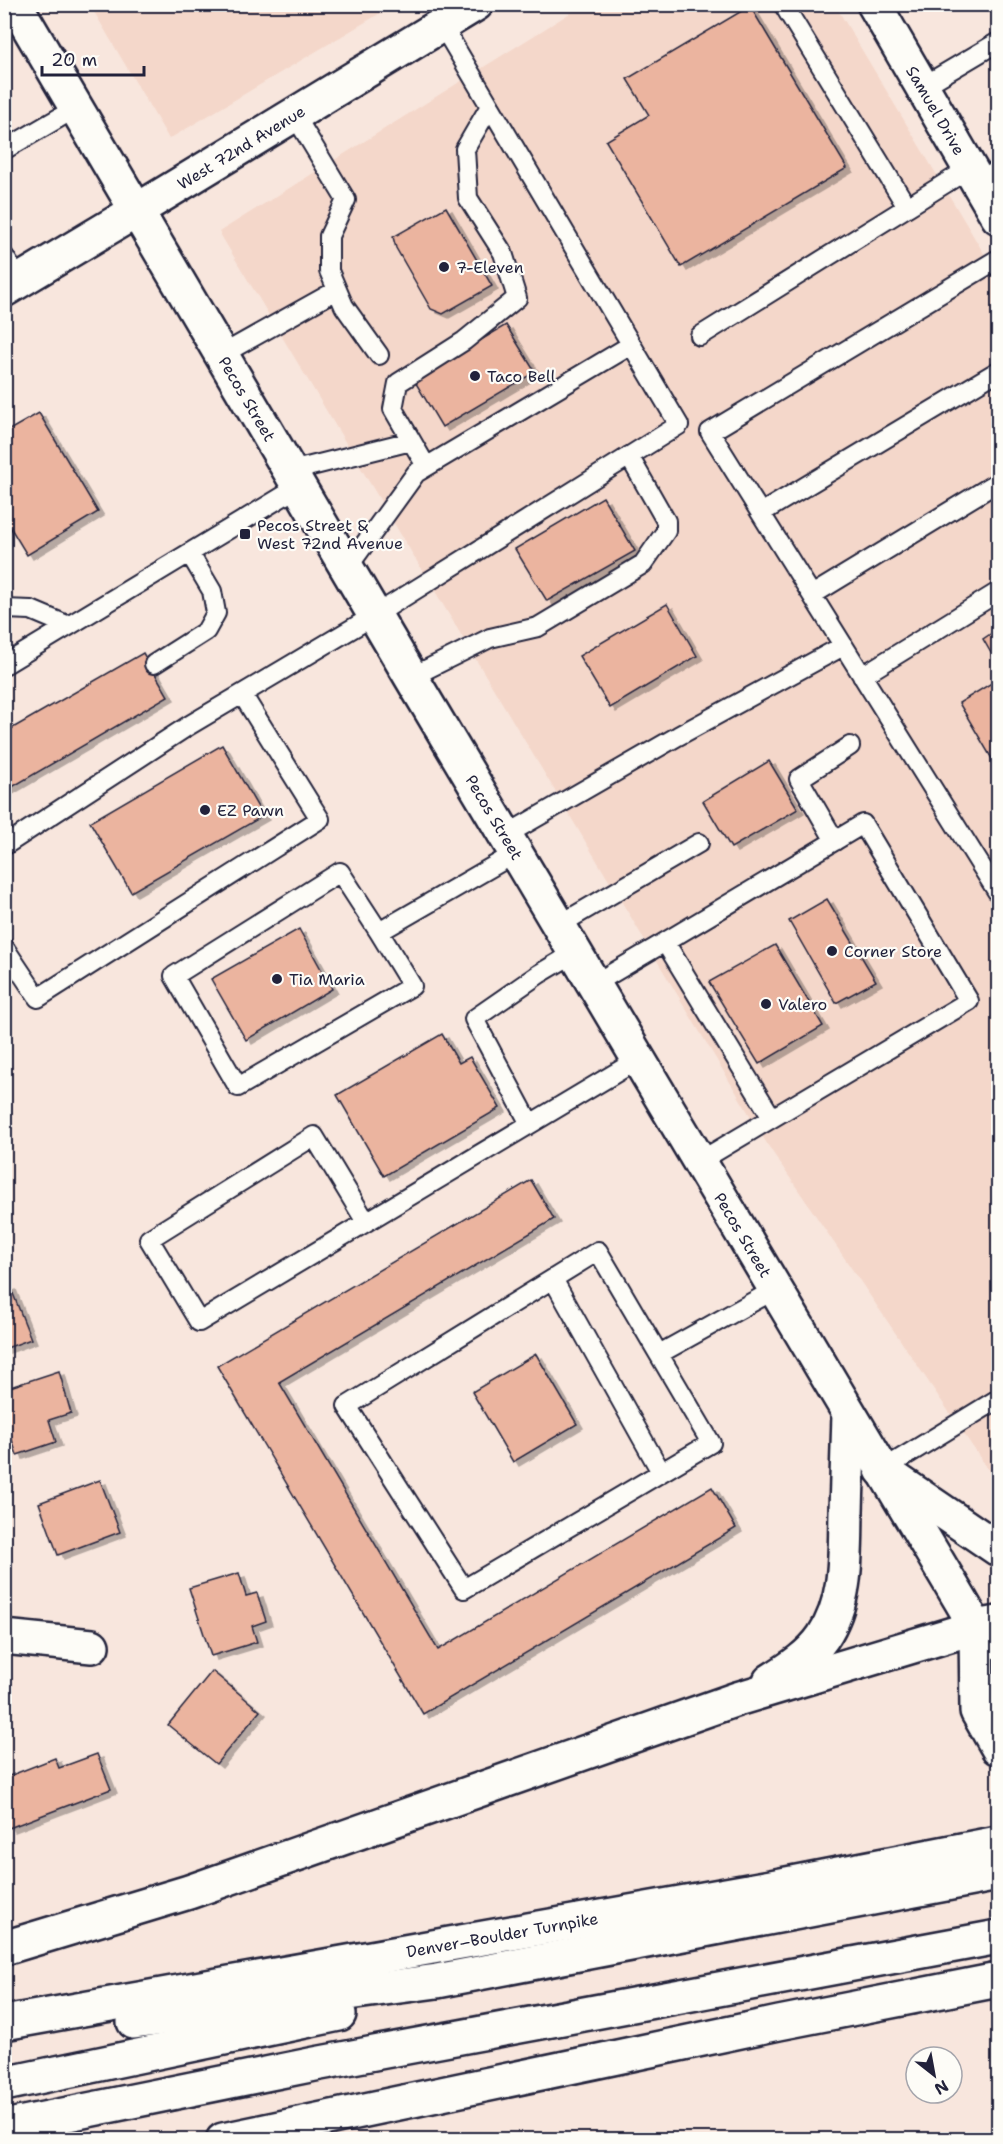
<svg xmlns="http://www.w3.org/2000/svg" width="1003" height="2144" font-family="'Shantell Sans',sans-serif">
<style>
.built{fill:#f4d7ca}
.building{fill:#ebb49f;stroke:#22223b;stroke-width:1.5;filter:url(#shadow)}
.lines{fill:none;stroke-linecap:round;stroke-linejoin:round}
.service-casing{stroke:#22223b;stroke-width:22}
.minor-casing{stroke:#22223b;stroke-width:38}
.secondary-casing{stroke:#22223b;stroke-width:38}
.motorway-casing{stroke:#22223b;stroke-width:38}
.service{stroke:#fdfcf7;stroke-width:18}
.minor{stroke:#fdfcf7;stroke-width:33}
.secondary{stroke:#fdfcf7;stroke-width:33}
.motorway{stroke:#fdfcf7;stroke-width:33}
.poi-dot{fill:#22223b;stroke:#fdfcf7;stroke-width:2}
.labels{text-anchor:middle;stroke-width:4.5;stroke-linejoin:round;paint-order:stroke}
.street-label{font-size:16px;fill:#22223b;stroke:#fdfcf7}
.poi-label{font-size:16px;fill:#22223b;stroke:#fdfcf7;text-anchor:start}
</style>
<defs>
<filter id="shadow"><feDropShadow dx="6" dy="4" stdDeviation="0" flood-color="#0004"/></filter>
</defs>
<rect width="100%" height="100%" fill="#f8e6dd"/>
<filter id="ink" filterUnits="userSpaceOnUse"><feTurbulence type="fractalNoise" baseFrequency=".0167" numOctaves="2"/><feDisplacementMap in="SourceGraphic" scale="12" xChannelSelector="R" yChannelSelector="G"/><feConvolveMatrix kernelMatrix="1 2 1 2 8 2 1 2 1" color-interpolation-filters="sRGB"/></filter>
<g filter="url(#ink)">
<path class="built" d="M90,5H394L169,139Z
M583,5H835L998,277V1484L769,1147L219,232Z"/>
<path class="building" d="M750,6L847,168L681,267L606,141L649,115L627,79Z
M446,207L492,286L443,314L431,309L396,248L393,237Z
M506,325L535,372L442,427L414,380Z
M39,413L98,512L27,555L4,517V433Z
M603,497L635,551L547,601L515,549Z
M667,604L697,656L610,708L579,656Z
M998,629V665L983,639Z
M143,653L168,696L7,790L4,785V733Z
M998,679V769L959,703Z
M222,745L263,816L131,892L90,822Z
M769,761L798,809L731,848L703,801Z
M827,899L876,981L836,1003L789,921Z
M299,929L332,989L246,1040L211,979Z
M775,945L823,1026L759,1064L709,982Z
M442,1034L459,1063L470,1057L500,1108L384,1176L337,1095Z
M531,1180L554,1219L279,1382L438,1650L712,1487L736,1528L423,1714L217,1366Z
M10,1286L31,1339L4,1349V1289Z
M536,1354L577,1424L513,1462L472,1392Z
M59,1371L71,1413L49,1420L56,1442L17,1455L4,1416V1389Z
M100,1480L120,1532L58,1555L39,1503Z
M239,1573L246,1596L257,1593L266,1621L252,1626L257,1642L211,1656L189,1588Z
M212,1671L260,1711L216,1764L168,1725Z
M97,1754L111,1789L9,1828L4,1817V1778L55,1758L59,1768Z"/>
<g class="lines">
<defs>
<path id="service" d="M783,4L907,207
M922,87L998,42
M294,114L346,200L329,236V271L344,306L379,355
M4,150L76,108
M978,183L998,170
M4,256L19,280
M998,259L710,432L998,893
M700,336L970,168
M221,355L337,290
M426,466L393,409L398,383L464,341L517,298L503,253L468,198L465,149L490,106
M291,471L411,441
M761,513L998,371
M348,567L416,473L631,345
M812,595L998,482
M4,609L31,610L69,626
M154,664L206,631L216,613L212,591L190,554
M4,665L300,486
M862,676L998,592
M411,677L490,638L538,627L643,564L666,531V521L629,456
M506,835L678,736L843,646
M835,841L799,779L850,746
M4,846L188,726L375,615L679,425L442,25
M559,925L699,843
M379,932L340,872L174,976L238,1087L412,986L379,932L516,853
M4,947L38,998L320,819L242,694
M594,984L665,942
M530,1124L474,1019L539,974L576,952
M700,1161L969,1001L863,824L665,942L772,1118
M366,1222L314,1136L149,1239L199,1322L639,1059
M598,1251L711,1443L464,1589L347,1406Z
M553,1279L661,1472
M659,1354L776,1289
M882,1470L998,1399"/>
<g id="minor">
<path id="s1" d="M874,4L998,217"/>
<path d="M4,290L136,211"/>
<path d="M4,1637L92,1646"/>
</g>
<g id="secondary">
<path id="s2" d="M15,4L411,677L961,1601L976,1627L998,1642"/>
<path id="s3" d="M136,211L476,4"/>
<path d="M976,1627L977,1711L998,1748"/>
</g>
<g id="motorway">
<path d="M882,1470L998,1549"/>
<path d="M770,1681C789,1669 810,1656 823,1637C848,1600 845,1554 846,1511C847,1479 848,1446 849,1414"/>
<path d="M4,1948L189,1892L737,1699L976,1627L998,1623"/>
<path d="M134,2022L437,1981L998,1874"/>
<path id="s4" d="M4,2023L771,1887L998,1843"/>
<path d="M4,2084L339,2014"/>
<path d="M4,2127L315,2064L998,1937"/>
<path d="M223,2140L779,2023L998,1980"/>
</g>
</defs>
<use href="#service" class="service-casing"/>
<use href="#minor" class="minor-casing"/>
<use href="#secondary" class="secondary-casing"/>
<use href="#motorway" class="motorway-casing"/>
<use href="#service" class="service"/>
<use href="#minor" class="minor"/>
<use href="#secondary" class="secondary"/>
<use href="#motorway" class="motorway"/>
</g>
</g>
<g class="poi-dot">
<circle cx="444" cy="267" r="6"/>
<circle cx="475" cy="376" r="6"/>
<rect x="239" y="528" width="12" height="12" rx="3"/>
<circle cx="205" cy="810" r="6"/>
<circle cx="832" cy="951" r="6"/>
<circle cx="277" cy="979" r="6"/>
<circle cx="766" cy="1004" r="6"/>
</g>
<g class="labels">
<g class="street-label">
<text dy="6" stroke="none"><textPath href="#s1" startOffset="123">Samuel Drive</textPath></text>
<text dy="6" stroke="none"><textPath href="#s3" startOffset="123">West 72nd Avenue</textPath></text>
<text dy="6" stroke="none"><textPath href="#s2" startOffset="458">Pecos Street</textPath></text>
<text dy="6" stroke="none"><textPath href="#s2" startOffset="944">Pecos Street</textPath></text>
<text dy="6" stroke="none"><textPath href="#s2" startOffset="1430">Pecos Street</textPath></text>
<text dy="6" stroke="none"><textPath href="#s4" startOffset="506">Denver–Boulder Turnpike</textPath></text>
</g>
<g class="poi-label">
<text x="456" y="273">7-Eleven</text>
<text x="487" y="382">Taco Bell</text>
<text x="257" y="531">Pecos Street &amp;<tspan x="257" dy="18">West 72nd Avenue</tspan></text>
<text x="217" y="816">EZ Pawn</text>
<text x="844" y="957">Corner Store</text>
<text x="289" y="985">Tia Maria</text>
<text x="778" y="1010">Valero</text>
</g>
</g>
<rect width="1003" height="2144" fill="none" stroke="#fdfcf7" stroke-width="24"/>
<rect x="12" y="12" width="979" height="2120" fill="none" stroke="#22223b" stroke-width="2" filter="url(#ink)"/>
<g transform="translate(934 2075) rotate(149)"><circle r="28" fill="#fdfcf7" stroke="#a5a5ac" stroke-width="1.5"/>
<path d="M0-4.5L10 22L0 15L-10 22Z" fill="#22223b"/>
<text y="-9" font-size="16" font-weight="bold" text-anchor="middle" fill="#22223b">N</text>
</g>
<path d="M42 66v9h102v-9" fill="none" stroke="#22223b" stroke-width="3"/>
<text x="51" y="66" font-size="18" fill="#22223b" stroke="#fdfcf7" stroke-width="4.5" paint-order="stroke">20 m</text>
</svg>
